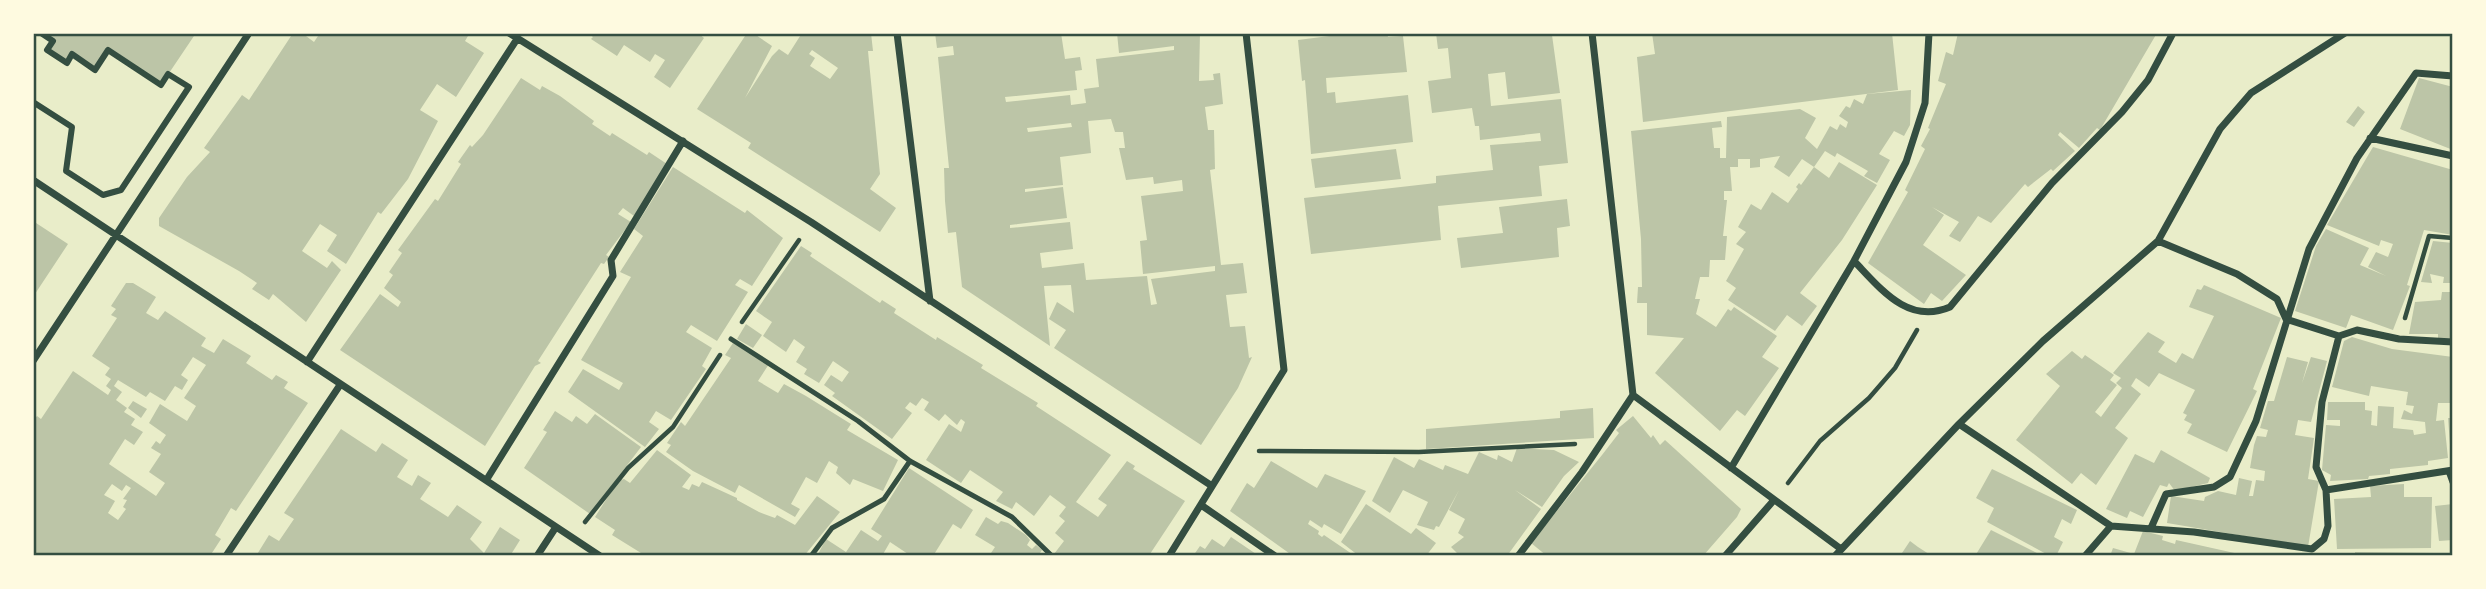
<svg xmlns="http://www.w3.org/2000/svg" width="2486" height="589" font-family="'Fira Sans',sans-serif">
<style>
.building{fill:#bcc5a7;fill-rule:evenodd}
.lines{fill:none;stroke-linecap:round;stroke-linejoin:round}
.path{stroke:#344e41;stroke-width:4.5}
.service{stroke:#344e41;stroke-width:5}
.pedestrian{stroke:#344e41;stroke-width:6}
.minor{stroke:#344e41;stroke-width:7}
.neatline{fill:none;stroke:#344e41;stroke-width:2.5}
</style>
<rect width="100%" height="100%" fill="#e9edc9"/>
<path class="building" d="M41,33H196L161,85L108,50L95,70L72,54L67,63L47,50L53,41Z
M293,33H302L314,42L320,33H464L468,36L465,41L484,53L456,97L437,84L420,110L438,121L408,179L381,214L378,212L346,264L327,251L337,235L320,224L302,251L327,268L332,261L341,270L306,322L273,294L269,300L252,289L257,283L239,271L159,226V218L187,177L210,152L204,148L242,95L249,100Z
M588,33H698L704,38L670,88L654,77L665,60L655,54L650,62L624,45L617,56L591,39L593,37Z
M747,33H753L772,46L745,98L772,56L779,49L788,55L802,33H871L873,51H868L880,174L870,189L896,208L880,232L748,148L751,143L697,109ZM812,50L838,68L830,79L810,66L815,58L809,54Z
M935,33H1061L1065,59L1080,57L1082,70L1075,71L1077,90L1005,97L1006,102L1070,95L1071,105L1086,103L1084,89L1099,87L1096,59L1174,50V46L1119,53L1117,33H1200L1199,81L1214,80L1213,74L1220,73L1223,104L1205,107L1208,130H1214L1215,169L1210,170L1221,265L1243,263L1247,293L1226,295L1230,327L1245,326L1249,358L1252,357L1238,388L1201,445L1054,348L1066,330L1049,319L1057,302L1074,313L1071,285L1044,286L1050,346L962,287L956,232L948,233L945,201L944,168H949L938,57L954,55L953,46L937,48ZM1111,119L1115,132H1123L1125,148H1119L1126,180L1153,177L1154,184L1182,180L1183,191L1141,196L1147,240L1140,241L1143,274L1215,266V271L1151,279L1157,304L1151,305L1147,276L1086,280L1084,263L1042,268L1040,253L1073,249L1070,222L1010,228V225L1067,218L1063,187L1025,192V189L1063,185L1060,157L1091,153L1088,121ZM1071,123L1072,127L1028,132L1027,128Z
M1353,33H1387L1388,37L1403,36L1407,72L1326,78L1327,93L1335,92L1336,103L1408,95L1413,142L1311,154L1305,80L1302,81L1298,40Z
M1436,33L1552,35L1560,93L1508,99L1505,72L1488,74L1491,106L1561,99L1568,163L1539,166L1542,196L1438,206L1441,240L1311,254L1304,198L1436,183V176L1493,170L1490,145L1541,141L1540,133L1480,140L1479,126H1475L1472,108L1432,113L1428,81L1451,78L1448,48L1438,49Z
M1652,33H1892L1898,90L1643,122L1637,57L1655,54Z
M1958,33H2157L2100,130L2097,128L2079,148L2060,132L2058,135L2075,151L2053,171L2051,169L2028,187L2025,184L1991,223L1978,216L1960,242L1949,236L1959,222L1932,207L1944,215L1923,245L1966,275L1942,301L1931,293L1924,304L1868,263L1908,192L1905,190L1925,149L1921,146L1930,129L1928,128L1946,84L1938,81L1946,52L1953,55Z
M521,78L540,90L542,86L560,96L594,121L592,124L610,136L612,133L647,155L649,152L667,164L634,216L623,208L618,214L631,222L606,255L609,257L604,264L601,263L538,361L541,363L535,366L485,446L340,350L380,294L398,307L401,302L384,288L393,275L389,272L402,253L398,250L435,199L438,201L461,164L458,162L470,145L472,147L483,135Z
M2419,78L2453,87V150L2400,129Z
M1911,90L1910,125L1904,136L1894,131L1879,154L1890,160L1877,183L1864,176L1868,171L1837,153L1835,157L1825,151L1814,167L1802,159L1789,177L1774,167L1780,156L1760,159V167L1750,168V159H1738V167H1730L1732,191H1724V200H1727L1723,236H1727L1725,260H1710L1709,277H1700L1695,299H1700L1696,314L1716,327L1728,309L1731,311L1734,307L1777,336L1762,357L1779,368L1745,416L1737,410L1720,431L1655,373L1684,338L1647,335V303H1637L1638,287H1642L1641,239L1631,131L1721,121L1722,127L1712,128L1714,148H1720V158H1726L1727,117L1800,109L1816,118L1805,138L1817,149L1830,126L1837,130L1840,124L1846,128L1848,122L1839,116L1846,106L1850,108L1854,99L1863,104L1867,94Z
M2358,106L2365,112L2354,127L2346,122Z
M2373,147L2453,170V235L2424,230L2407,285L2410,286L2393,330L2351,315L2346,328L2295,311L2316,246L2326,229L2369,248L2360,265L2386,276L2368,267L2376,252L2388,257L2393,244L2381,240L2379,246L2327,225Z
M1396,149L1401,179L1315,188L1311,159Z
M1839,162L1877,185L1842,240L1800,293L1817,306L1802,326L1787,315L1775,331L1728,300L1736,288L1726,281L1744,249L1736,244L1746,232L1738,227L1751,204L1761,210L1772,192L1788,203L1798,189L1796,187L1799,183L1801,185L1814,167L1829,178Z
M673,167L745,213L747,210L783,238L752,286L740,279L735,285L748,292L717,341L691,325L686,332L712,348L702,366L706,369L671,420L656,411L649,422L659,429L645,447L568,392L583,369L619,390L623,383L581,360L631,277L620,272L643,236L634,229Z
M1567,199L1570,226L1557,228L1559,257L1461,268L1457,238L1503,233L1499,207Z
M33,221L68,244L33,297Z
M2433,241L2453,243V283H2443L2444,277L2430,274L2432,283L2421,282Z
M801,246L812,253L810,256L880,303L882,300L896,309L894,313L936,340L937,337L983,365L981,368L1038,403L1036,406L1111,455L1076,502L1098,517L1107,505L1098,499L1127,461L1135,466L1133,469L1185,501L1150,554L1153,556H1056L1054,554L1064,541L1055,533L1065,521L1059,516L1066,507L1050,495L1034,516L1016,502L1012,509L996,501L1003,492L970,470L961,483L926,460L949,424L961,432L965,422L961,419L957,425L945,414L939,421L924,410L929,402L922,398L916,406L910,402L905,408L912,413L892,439L832,396L835,393L824,385L831,375L842,382L849,372L833,361L819,383L804,374L807,369L796,362L805,347L794,339L786,352L763,336L772,322L756,311Z
M126,283H133L156,297L146,313L158,320L165,311L206,338L201,346L214,353L223,339L251,356L246,363L272,380L276,375L288,382L284,388L308,403L236,511L231,508L215,535L221,539L210,556H33V421L37,416L41,419L73,371L108,395L111,390L106,386L111,379L105,375L110,368L92,356L117,318L111,315L116,309L111,306ZM193,357L206,365L184,398L196,406L187,421L160,404L149,423L166,435L160,444L156,441L151,448L161,454L149,472L165,483L156,496L109,464L125,439L134,445L143,432L131,425L135,419L124,412L127,408L116,400L122,392L114,386L118,380L146,397L150,392L165,401L175,386L182,390L188,380L181,375ZM112,484L122,491L126,485L131,488L123,499L127,500L123,507L126,509L118,520L108,513L115,501L104,495Z
M2204,285L2281,318L2253,389L2257,391L2227,452L2187,433L2192,424L2184,420L2187,415L2183,413L2195,390L2159,373L2149,387L2136,378L2131,386L2141,394L2115,428L2128,438L2096,485L2081,473L2072,484L2016,440L2060,386L2046,374L2072,351L2082,359L2085,355L2114,375L2110,380L2117,385L2095,412L2101,417L2122,388L2116,383L2121,378L2113,373L2148,332L2165,342L2158,352L2176,363L2182,353L2193,359L2214,316L2189,307L2197,289L2201,290Z
M2442,292H2453V339H2438V334H2409L2415,302L2441,300Z
M746,324L762,335L753,348L737,339Z
M2352,337L2392,349L2453,357V403H2438L2436,421L2444,420L2448,458L2428,461V465L2390,469V474L2369,476L2368,479L2330,481L2331,475L2322,470L2326,425L2340,426V420H2327L2328,402H2365V410L2372,411L2371,425L2377,426L2378,406L2394,407L2393,428L2413,430L2414,435L2426,433L2425,422L2401,419L2404,410L2412,414L2414,406L2406,405L2408,392L2371,386L2369,396L2332,387L2344,341Z
M733,343L769,364L758,381L778,393L784,384L806,396L851,424L847,430L898,460L883,491L853,479L850,485L836,473L838,467L829,461L817,483L806,477L791,504L800,509L795,517L739,485L735,493L693,471L666,452L671,445L667,443L681,422L685,426L731,358L725,355Z
M2287,357L2308,362L2302,383L2311,357L2327,361L2311,422L2298,420L2295,435L2314,438L2308,479L2319,481L2308,547L2167,523L2171,496L2204,501L2205,497L2218,491L2236,495L2239,478L2252,481L2249,496H2253L2256,480L2264,481L2265,471L2250,468L2254,445L2257,436L2266,437L2268,430L2260,428L2268,401H2274Z
M133,401L147,409L141,418L128,408Z
M1593,408L1594,438L1426,449V429L1560,418V411Z
M555,411L572,422L576,416L587,424L595,414L641,447L590,514L524,468L547,432L543,430Z
M1633,416L1651,438L1653,435L1660,445L1665,440L1741,509L1737,517L1703,556H1547L1531,543L1602,455L1619,433L1616,430Z
M2448,418H2453V458H2451Z
M341,429L376,452L382,443L408,460L397,477L412,486L418,475L431,483L420,499L448,517L457,505L482,522L470,539L484,553L500,527L520,540L510,556H256L269,535L279,541L294,519L284,513Z
M1517,448L1554,450L1579,462L1564,476L1542,507L1515,490L1541,509L1507,556H1460L1451,547L1464,537L1458,533L1465,519L1449,510L1459,490L1439,527L1436,526L1434,530L1417,525L1428,502L1403,490L1390,513L1372,501L1394,457L1414,468L1419,459L1443,470L1445,465L1468,474L1479,452L1497,460L1498,455L1512,462Z
M657,450L691,475L682,487L689,490L692,484L699,487L702,482L737,498V500L759,512L775,518L777,515L795,525L817,496L840,512L804,556L641,553L612,535L615,530L595,517L618,481L624,479L630,483Z
M2161,450L2210,478L2208,483L2175,491L2169,483L2167,487L2160,485L2143,517L2130,511L2127,518L2106,509L2135,454L2154,463Z
M1271,461L1317,488L1325,474L1366,491L1341,534L1324,524L1322,528L1310,520L1308,524L1319,531L1318,534L1322,537L1324,535L1355,556H1293L1230,511L1247,483L1254,488Z
M909,468L973,510L961,529L953,524L933,556H911L890,542L882,556H817L826,539L846,552L861,530L878,541L882,536L871,529Z
M1992,469L2077,510L2071,524L2062,519L2054,537L2063,542L2056,556H2050L1987,522L1994,508L1976,498Z
M2404,484V497H2432L2431,548L2337,549L2334,499L2371,497L2370,486Z
M1366,504L1411,534L1416,528L1436,543L1426,556H1359L1341,542Z
M2453,504V540L2439,541L2435,506Z
M986,517L998,524L1001,521L1008,523L1026,535L1030,540L1027,545L1032,549L1036,545L1042,550L1038,556H989L995,547L975,535Z
M1991,530L2037,553L2036,556H1975Z
M2143,531L2163,536L2162,540L2175,544L2176,540L2248,556H2110L2113,548L2134,554Z
M1231,537L1259,556H1193L1200,546L1205,549L1212,539L1224,547Z
M1910,541L1918,547L1932,556H1900Z
M2355,552L2434,553V556H2355Z"/>
<g class="lines">
<path class="path" d="M2405,318L2429,236L2453,238
M742,322L799,240
M1259,451L1419,452L1575,444
M1788,483L1820,441L1869,398L1895,368L1917,330
M585,522L628,468L673,427L720,355"/>
<path class="service" d="M731,339L858,421L910,461L1012,517L1052,556
M811,556L832,528L884,499L910,461"/>
<path class="pedestrian" d="M33,102L72,127L66,171L103,195L121,190L189,87L168,74L161,85L108,50L95,70L72,54L67,63L47,50L53,41L41,33"/>
<path class="minor" d="M509,33L811,222L1212,486
M897,33L930,301
M2370,138L2453,156
M33,180L600,556
M2158,241L2237,274L2277,299L2286,319L2339,336L2357,330L2399,339L2453,342
M1854,261C1881,289 1908,325 1950,307L2052,183L2122,112L2148,80L2173,33
M33,361L249,33
M307,362L517,39
M1633,395L1841,549
M1959,424L2111,526L2194,532L2312,549L2324,539L2328,526L2326,490L2316,467L2322,402L2339,336
M1731,468L1854,261L1906,162L1925,103L1929,33
M2449,471L2453,482
M487,479L613,276L611,260L683,141
M2326,490L2453,470
M1201,505L1275,556
M2151,528L2166,494L2214,487L2230,477L2256,421L2309,249L2357,158L2416,73L2453,76
M226,556L340,385
M537,556L556,527
M1169,556L1284,370L1246,33
M1518,556L1582,472L1633,395L1592,33
M1725,556L1774,500
M1835,556L1959,424L2043,341L2158,241L2220,129L2251,93L2345,33
M2085,556L2111,526"/>
</g>
<rect width="2486" height="589" fill="none" stroke="#fefae0" stroke-width="70"/>
<rect x="35" y="35" width="2416" height="519" class="neatline"/>
</svg>
